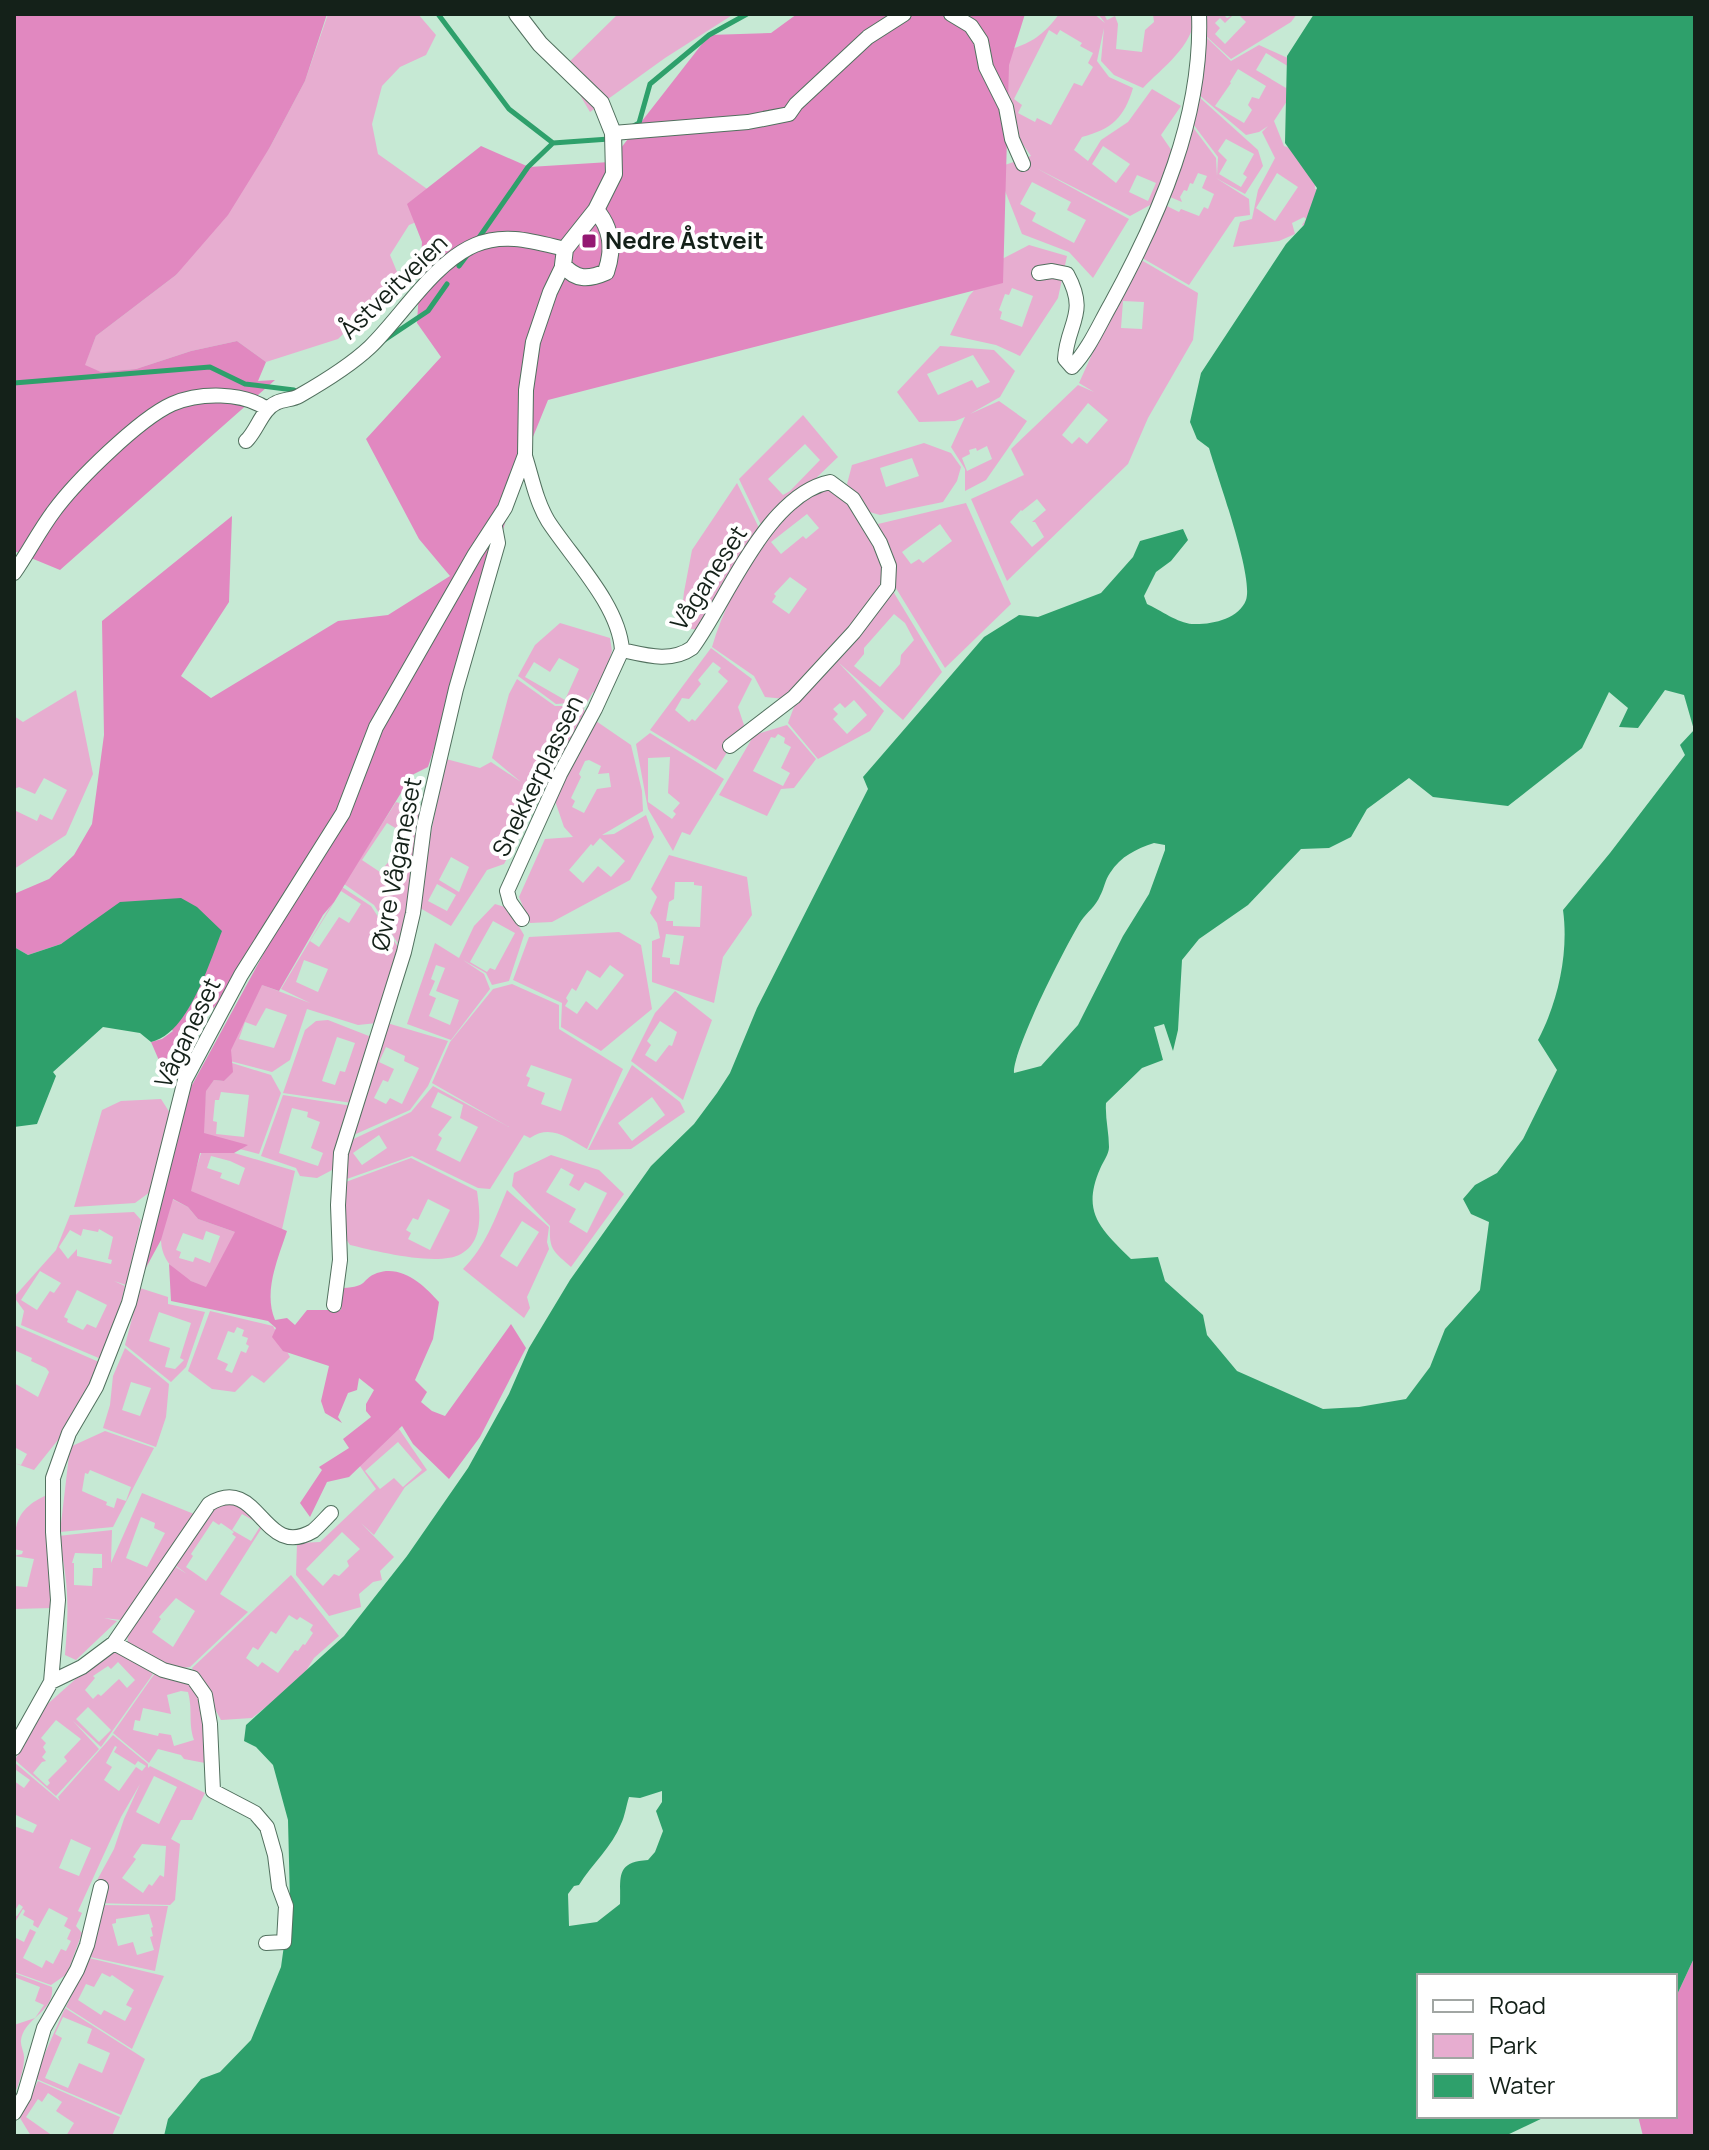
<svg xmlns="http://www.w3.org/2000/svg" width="1709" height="2150" font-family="Manrope,sans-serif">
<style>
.green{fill:#e7add0;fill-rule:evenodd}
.forest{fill:#e188c0}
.water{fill:#2ea06b;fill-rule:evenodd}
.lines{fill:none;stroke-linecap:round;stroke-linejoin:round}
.stream{stroke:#2ea06b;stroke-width:5}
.minor-casing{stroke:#51705e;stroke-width:16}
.tertiary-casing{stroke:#51705e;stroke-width:18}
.minor{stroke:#fff;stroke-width:14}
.tertiary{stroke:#fff;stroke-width:16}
.poi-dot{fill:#941872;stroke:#fff;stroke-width:3}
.labels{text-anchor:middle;stroke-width:8;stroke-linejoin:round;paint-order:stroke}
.poi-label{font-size:24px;font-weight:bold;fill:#142119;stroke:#fff;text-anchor:start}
.street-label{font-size:24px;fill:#142119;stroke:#fff}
</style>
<rect width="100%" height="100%" fill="#c6e9d4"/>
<path class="green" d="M328,14H418L436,35L426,55L400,67L382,86L372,124L378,154L437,196L448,209L409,225L390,255L400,279L338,339L266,362L237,341L191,351L136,369L101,372L84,366L96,336L176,275L270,147L305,81Z
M618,14H734L665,58L590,112L574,85L561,70Z
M1059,14H1094L1105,23L1098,14H1104L1107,20L1115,16L1118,24L1116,49L1142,52L1145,30L1154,22L1153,14H1194C1196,44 1162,68 1143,88L1114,75L1101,61L1104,28L1097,61L1109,77L1133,88C1124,118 1112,129 1082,137L1074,150L1088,161L1101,140L1128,122L1152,89L1181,106L1161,135L1172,151L1152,204L1130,216L1036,168L1129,219L1093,278L1069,252L1022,234L996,168L1031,156L1015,133L993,66L998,53C1027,45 1041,39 1059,14ZM1049,30L1057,35L1060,30L1082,43L1080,46L1093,53L1088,63L1093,67L1082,86L1074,83L1051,125L1037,118L1035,122L1018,113L1022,105L1014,99ZM1103,146L1130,164L1116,183L1092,164ZM1137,175L1156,183L1148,201L1129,192ZM1032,182L1071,202L1067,210L1086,220L1074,243L1032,221L1036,213L1020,204Z
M1206,14H1223L1227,18L1234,14L1225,23L1220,18L1215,23L1220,28L1215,34L1225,44L1246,22L1238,14H1297L1291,22L1231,59L1206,36Z
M1206,37L1231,61L1259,45L1301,64L1287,101L1274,121L1284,146L1322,160L1315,178V189H1321L1308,229L1302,225L1306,219L1304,217L1292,223L1295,234L1279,241L1233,247L1240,222L1252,219L1258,190L1275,158L1262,132L1268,126L1259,132L1246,135L1198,94ZM1266,53L1296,71L1286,88L1256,70ZM1238,69L1266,86L1259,99L1252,97L1248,105L1252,110L1244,123L1215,106L1231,83L1230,82ZM1277,173L1298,187L1275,221L1256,208Z
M1198,96L1258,150L1263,166L1245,194L1216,178L1249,199L1250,215L1235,217L1189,285L1137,255L1192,126L1216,158L1217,176L1218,157L1193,124ZM1226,139L1254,154L1243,174L1247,177L1241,187L1219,174L1227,160L1218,151ZM1198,173L1207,176L1202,188L1214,194L1208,209L1204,207L1199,216L1181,209L1179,212L1167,206L1170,197L1182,202L1180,197L1184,190L1187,191L1190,183L1193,184Z
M1029,245L1067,256L1058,298L1020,356L996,345L950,335L969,296L1002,259ZM1012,288L1033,296L1022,327L1000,319L1002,312L999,310L1005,294L1009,295Z
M1136,257L1198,293L1193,340L1148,418L1128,464L1007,581L971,499L1024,475L1011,449L1078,385L1094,392L1079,383ZM1123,301L1144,302L1142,329L1121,328ZM1088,403L1108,420L1087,444L1079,437L1072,444L1062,435ZM1037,499L1046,510L1032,522H1035L1044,537L1032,547L1010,522L1021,510L1022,511Z
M940,346L994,350L1015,371L1000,397L970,414L999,401L1027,421L986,480L965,491V469L951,447L965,417L955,421L919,422L897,392ZM973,355L990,382L977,388L972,380L938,395L927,374ZM987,446L992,459L967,471L962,458L970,454L969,450L976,448L977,451Z
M803,415L838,457L763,529L739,479ZM805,444L820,460L790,491L783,495L768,479Z
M924,443L951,453L961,467L957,481L943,502L880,515L866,511L847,484L852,465ZM912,458L919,476L886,487L880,468Z
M737,483L761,532L699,630L680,627L684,592L692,550ZM730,541L736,545L732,552L735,554L707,598L700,594L708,564Z
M817,489L833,491L848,504L883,561L884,576L879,588L817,668L785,699L765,697L754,676L712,647C729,588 769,527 817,489ZM807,514L819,528L806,539L803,536L781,554L771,542ZM790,577L807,589L789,614L772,602L776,596L774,594Z
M966,503L1011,604L945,668L894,585L878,524ZM940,524L952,541L923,563L919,559L911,564L902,552Z
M891,588L942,672L903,720L838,662L884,711L870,731L818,759L788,723L797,699ZM894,614L905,623L914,640L901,655L900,664L880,687L854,666L864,654V648ZM854,700L867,715L847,734L833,719L838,714L833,709L840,703L845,708Z
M560,623L610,638L612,651L598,696L593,692L583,709L585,711L504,864L487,870L451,926L420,908L425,862L446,759L480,768L491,762L521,782L492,758L509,694L517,679L555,706H576L570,703L556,704L518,676L535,645ZM559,658L579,669L565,700L525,677L534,662L550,672ZM451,857L469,867L459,892L439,880ZM437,884L456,895L447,911L428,901Z
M711,648L752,679L738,707L744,725L716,770L650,730ZM713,662L721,668L718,672L728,681L695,721L692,719L689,722L675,710L682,698L689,699L701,684L698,680Z
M76,690L93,774L66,835L14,869V810L37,821L40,814L52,820L67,790L44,778L35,794L19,787L14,789V716L23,722Z
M596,721L631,745L642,791L643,811L602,835L614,834L646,815L654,837L630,880L552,922L530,923L519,897L545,839L573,837L564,827L554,798ZM589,760L601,766L598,774L609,773L611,787L597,789L584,813L572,807L575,801L571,798L581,777L579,774L585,761ZM600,838L625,861L611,877L598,866L583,883L569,870L591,844L593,846Z
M787,725L816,759L794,788L781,789L767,816L719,795L754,735ZM778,734L785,738L784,743L791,747L781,768L790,773L783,786L753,771L771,737L775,738Z
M650,733L724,779L690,835L682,832L673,851L648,809L636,744ZM670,757L668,793L680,803L673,811L676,814L672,819L648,802V758Z
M396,802L422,810L410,909L400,947L374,905L344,884ZM387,823L402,832L395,844L400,848L380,872L362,860Z
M669,855L747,877L752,915L723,957L714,1003L652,982V941L660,938L657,923L650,913L657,897L651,889ZM675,882H694V885L702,886L700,927L673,926V921H666L669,902L674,899ZM666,934L684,936L679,965L670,964V958L662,957Z
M342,887L371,906L400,950L377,1023L358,1025L307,1009L290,1060L272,1072L230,1061V1050L257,983L310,1003L281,989ZM341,891L361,904L349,923L339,917L319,947L310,941ZM304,960L328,969L318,992L296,982ZM266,1008L287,1015L274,1048L239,1039L245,1022L256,1026Z
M495,904L508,908L524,935L509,981L492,985L486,973L463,960L484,974L490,989L451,1040L407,1024L435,943L459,958L474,926ZM493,921L515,933L495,970L490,968L487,972L470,962ZM436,965L445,968L436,991L459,1000L450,1025L429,1016L436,998L429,995L435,981L431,979Z
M619,932L641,945L652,1009L601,1051L561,1027L562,1003L513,980L529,937ZM610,965L624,975L597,1010L586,1001L577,1014L565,1006L568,1001L566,998L572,988L576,991L587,970L600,978Z
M512,984L559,1005V1029L623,1069L587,1149C567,1138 551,1124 530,1138L524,1135L490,1189L478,1188L412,1156L344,1180L345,1143L411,1112L433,1086L509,1127L432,1083L450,1042L493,989ZM531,1065L572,1079L561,1111L541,1104L545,1093L527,1086L530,1078L526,1076ZM438,1092L463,1105L460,1118L478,1127L460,1162L436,1150L442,1138L438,1135L452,1117L431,1107ZM379,1135L387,1148L362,1165L353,1153Z
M675,991L712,1020L683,1100L631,1061L655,1013ZM660,1021L677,1032L672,1046L669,1045L656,1062L645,1055L651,1045L647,1041Z
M328,1020L374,1038L352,1103L283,1093L305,1030L316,1021ZM337,1037L355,1043L345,1072L340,1071L335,1085L322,1081Z
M387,1023L448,1041L428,1086L410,1110L349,1137ZM386,1047L405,1056L404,1061L419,1068L402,1104L390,1098L386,1104L374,1098L383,1080L388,1082L394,1069L379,1062Z
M232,1063L271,1075L281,1093L259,1154L202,1139L206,1090L214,1080L224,1081L232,1072ZM221,1092L249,1095L244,1137L216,1134L217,1122L213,1121L215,1100H219Z
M632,1065L680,1102L685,1112L631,1149L588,1150ZM652,1097L665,1115L632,1141L618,1123Z
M283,1095L352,1106L334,1169L317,1178L300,1176L296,1168L261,1156ZM292,1108L308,1112L307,1117L320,1122L311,1148L323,1153L318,1166L279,1153Z
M161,1099L170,1113L150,1192L135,1203L74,1207L102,1110L121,1101Z
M204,1144L295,1171L281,1234L188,1194ZM211,1156L230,1161L245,1168L239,1185L220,1178L222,1173L207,1168Z
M551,1155L599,1170L624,1194L571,1267C553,1251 549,1250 550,1226L512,1186L514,1173ZM561,1168L574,1175L569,1185L579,1191L585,1182L607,1193L587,1233L569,1222L576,1209L546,1192Z
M411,1158L477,1191C480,1212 484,1241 461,1254C438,1267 375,1251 350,1245L342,1233L343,1183ZM428,1199L450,1210L430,1250L408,1239L411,1233L406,1230L413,1218L418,1220Z
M507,1190L549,1227L547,1242L549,1249L527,1297L530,1308L524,1318L463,1269C485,1247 495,1219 507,1190ZM522,1221L539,1232L517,1267L500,1256Z
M172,1199L188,1207L198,1219L235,1232L242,1300C212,1289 163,1280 161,1241C160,1229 169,1211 172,1199ZM206,1231L220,1236L210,1263L195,1257L193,1262L179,1258L181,1252L176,1250L183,1233L203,1240Z
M134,1212L141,1220L126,1285L114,1281L125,1286L117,1320L101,1359L21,1325L24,1311L14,1297L56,1250L70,1215ZM83,1229L98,1232L99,1229L113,1237L108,1259L112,1260L111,1264L77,1256V1249L68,1259L59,1247L70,1230L81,1236ZM40,1271L61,1283L54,1293L50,1291L37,1310L21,1300ZM77,1290L107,1305L96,1328L87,1324L83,1330L67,1322L68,1319L64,1317Z
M140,1288L168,1297V1304L205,1312L186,1367L171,1382L125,1345ZM159,1312L191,1323L180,1358L184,1360L175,1369L165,1367L170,1348L149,1341Z
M210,1311L273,1326L290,1357L264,1383L252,1375L235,1392L212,1389L188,1371ZM237,1327L244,1330L242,1336L248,1338L246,1344L249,1346L246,1353L241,1351L232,1373L225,1370L228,1364L217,1359L228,1331L234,1333Z
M14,1325L99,1362L73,1421L34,1470L14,1463L21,1465L27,1454L16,1448L14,1451V1383L38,1397L49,1372L46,1368L31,1361L32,1358L14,1350Z
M125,1348L169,1384L166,1417L156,1447L103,1428L110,1405L113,1376ZM131,1382L151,1388L140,1416L122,1410Z
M397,1426L427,1470L405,1487L374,1535L361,1523L394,1557L380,1571L382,1580L373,1582L359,1594L361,1607L329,1616L296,1575L297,1543L320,1542L376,1489L355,1459ZM398,1442L422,1470L403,1487L394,1478L380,1489L365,1471ZM342,1532L360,1549L347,1561L349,1566L339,1576L334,1574L323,1586L306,1569Z
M105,1431L154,1448L113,1527L60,1532L70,1447ZM90,1470L131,1487L126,1501L117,1498L114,1508L106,1505L107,1502L82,1491L85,1473L88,1474Z
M142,1493L194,1514L121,1620L104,1618L117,1621L76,1660L65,1655C69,1607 69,1583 58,1536L112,1530L111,1563ZM141,1517L155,1523L154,1528L165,1533L147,1567L126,1558ZM75,1553L102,1554V1568H93L92,1586L74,1585V1563H72Z
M49,1494L52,1608L14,1609V1586L27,1587L34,1559L14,1556L22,1554L23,1551L14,1549C14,1518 22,1506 49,1494Z
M229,1498L263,1526L220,1594L248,1612L190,1667L175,1669L128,1644L127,1631L171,1564L187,1574L172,1563L210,1510ZM242,1514L261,1525L251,1541L232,1530ZM213,1521L219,1525L221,1523L234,1532L232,1534L236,1537L206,1581L186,1567L193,1556L191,1554ZM176,1598L195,1611L173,1647L152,1632L161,1619L159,1617Z
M291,1575L339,1636L314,1658L301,1679L252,1718L221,1720L192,1668ZM289,1615L297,1620L300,1617L313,1625L310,1630L313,1633L305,1645L303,1644L298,1651L295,1650L278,1673L262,1662L258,1667L246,1658L253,1647L258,1650L271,1631L276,1634Z
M107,1651H121L153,1674L101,1747L73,1721L99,1749L56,1796L15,1760L42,1709ZM118,1662L135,1680L127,1688L119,1679L101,1696L98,1694L93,1699L85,1690L95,1678L93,1676L108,1666L111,1669ZM88,1707L111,1730L99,1742L76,1719ZM56,1720L81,1739L64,1757L67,1761L48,1780L50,1783L47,1786L33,1773L42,1762L46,1761L42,1757L46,1752L43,1747L46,1743L41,1738Z
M155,1673C166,1677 177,1679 187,1684C213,1696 205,1740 205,1763L184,1759L181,1755L158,1749L149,1763L113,1733ZM181,1691L188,1692C193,1711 188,1722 194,1740L174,1746L171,1735L159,1733L158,1736L133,1730L135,1720L140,1721L143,1708L171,1714L167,1695Z
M113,1735L148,1764V1768L150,1766L205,1793L192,1820H181L171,1839L180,1844L175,1900L170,1905L94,1903L95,1884L114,1849L124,1819L140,1784L121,1817L78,1911L82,1913L76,1926L82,1933L67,1974L51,1985L14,1972V1937L24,1942L30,1929L36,1932L23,1958L42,1968L46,1960L53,1964L61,1949L66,1951L71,1941L67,1939L71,1930L64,1926L68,1918L49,1908L38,1928L33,1925L34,1921L23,1915L25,1911L23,1909L14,1924V1915L17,1916L23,1907L19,1904L14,1912V1826L33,1833L37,1825L14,1814V1781L24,1788L30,1780L16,1770L14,1772V1762L60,1801L58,1797ZM115,1746L117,1747L114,1752L135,1765L138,1761L146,1766L142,1771L136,1767L119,1791L104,1780L112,1767L106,1763ZM154,1776L177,1787L159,1824L136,1812ZM71,1839L91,1848L79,1876L59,1868ZM142,1844L166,1846L164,1877L160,1875L152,1886L149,1884L143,1893L122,1878L136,1859L133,1857Z
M103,1905L168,1906L155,1971L90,1957ZM149,1914L153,1927L151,1928L153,1936L150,1937L154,1950L137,1955L133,1942L118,1946L112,1924L116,1923V1919Z
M89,1958L164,1976L132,2049L66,2007ZM102,1973L110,1977L112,1975L134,1990L126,2005L132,2008L125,2021L104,2010L101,2015L78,2000L86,1984L94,1987Z
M14,1973L52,1987C55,2012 24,2018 21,2040C20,2046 25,2053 24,2059C24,2070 18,2086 14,2095V2025L35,2018L44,2005L35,2001L40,1987L14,1977Z
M65,2008L145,2059L121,2115L34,2078ZM63,2017L92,2029L87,2043L110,2053L102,2073L79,2063L68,2088L45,2078L62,2038L55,2034Z
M38,2081L120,2117L112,2136H66L74,2123L56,2111L62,2102L48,2093L42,2102L38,2099L26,2117L53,2136H31L20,2118Z"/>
<path class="forest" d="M14,14H327L305,81L270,147L228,215L176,275L96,336L85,365L101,372L136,369L191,351L237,341L266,362L258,381L275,380L60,570L14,551Z
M797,14H1025L1009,65L1003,283L548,400L524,459L472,634L428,767L412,775L334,902L323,915L279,991L262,985L231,1050L233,1072L224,1081L214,1080L206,1091L204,1133L248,1145L234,1153H200L191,1191L287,1231C278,1259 263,1291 275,1320L287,1318L295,1325L307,1310H341L343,1288C369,1287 361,1279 377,1273C402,1264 425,1286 439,1302L433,1339L415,1380L427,1392L421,1402L432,1411L445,1416L511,1324L526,1348L480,1437L449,1479L413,1444L402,1426L349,1477L327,1482L310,1517L300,1503L322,1470L319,1467L349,1448L343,1439L371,1417L366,1411V1404L374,1390L359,1378L357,1390L348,1393L338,1417L342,1423L325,1413L321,1401L329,1366L283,1351L272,1337L276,1328L268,1321L171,1301L169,1264L191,1281L206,1287L235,1232L198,1219L188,1207L173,1199L161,1240L142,1275L167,1165L191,1087L264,953L161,1065L151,1042L162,1039L173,1031L84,930L61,944L28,955L14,947V894L49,879L74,855L92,824L104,735L102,621L232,516L229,602L181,676L211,698L338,621L388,615L450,576L419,539L366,439L441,357L417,323L422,242L407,204L481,146L529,167L610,162L709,35L771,33Z
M1695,1956V2136H1643L1638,2116H1675V1999Z"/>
<path class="water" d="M1314,14H1695V1956L1675,1999V1976H1419V2116H1547L1505,2136H164L168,2119L201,2079L220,2072L251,2040L281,1967L290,1902L288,1820L273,1765L256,1747L244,1741L246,1725L344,1636L407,1556L468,1468L509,1394L529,1348L570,1280L651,1166L694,1124L717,1093L730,1073L757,1008L868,789L863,777L984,637L1019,615L1038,617L1101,593L1133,557L1140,541L1183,529L1188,540L1171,561L1156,572L1144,596L1147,604C1160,610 1178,623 1192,624C1211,625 1239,619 1246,600C1254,577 1217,476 1209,448L1197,439L1190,422L1201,373L1286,244L1304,225L1317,188L1285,143L1287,56ZM1665,690L1684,695L1694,730L1680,745L1685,755L1610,853L1563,910C1569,953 1558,1002 1538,1040L1557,1070L1523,1139L1497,1173L1475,1185L1463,1199L1471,1214L1489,1222L1480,1290L1445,1329L1430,1367L1406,1399L1359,1407L1323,1409L1237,1371L1207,1335L1203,1315L1165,1281L1158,1257L1131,1259C1101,1229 1081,1213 1100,1169C1103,1162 1109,1154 1109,1147C1109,1132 1105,1118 1106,1103L1142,1068L1163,1060L1154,1027L1164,1024L1173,1051L1178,1030L1182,960L1199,939L1248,905L1301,849L1329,848L1351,837L1367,809L1409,778L1433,797L1508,806L1582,748L1609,692L1628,708L1619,727L1638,728ZM1154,843L1165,845V850L1149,894L1123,936L1078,1025L1041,1066L1014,1073C1012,1051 1067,943 1081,921C1087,912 1096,906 1100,896C1104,889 1105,880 1110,873C1121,856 1136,849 1154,843ZM662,1791V1802L656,1811L663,1831L655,1852L648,1860C615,1862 621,1877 620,1904L597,1922L569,1926L568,1894L574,1886L579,1885C592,1864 612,1847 621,1824C625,1816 626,1806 629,1797L640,1798Z
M181,898L197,907L222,931C209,963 189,1033 151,1042L140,1033L103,1027L53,1072L56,1076L37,1124L14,1127V947L28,955L61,944L120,902Z"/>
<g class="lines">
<path class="stream" d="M438,14L509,109L553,143L609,139
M632,127L639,123L650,84L709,35L747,14
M478,239L528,167L553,143
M459,266L468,254
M383,341L428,311L447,284
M14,383L210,367L245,384L294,390"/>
<defs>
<path id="minor" d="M951,14L971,26L981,41L986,67L1006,107L1012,139L1023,164
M613,133L748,122L789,114L796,104L868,37L904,14
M1039,273L1052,271L1067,274C1089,314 1067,323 1065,359L1072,367C1089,349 1099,325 1111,304C1159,216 1203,117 1199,14
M246,441C257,431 262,409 276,403C283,399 292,400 299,396C320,384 352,364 370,347C402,316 433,263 475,245C505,232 535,242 565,249
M525,456C532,478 536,501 548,521C572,558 619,605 622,650C645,655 671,663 692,648C727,601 766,495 830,482L853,499L880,543L889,566L888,587L854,632L794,697L730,746
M14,573C28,553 39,531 54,511C76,481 139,419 172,404C200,392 243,392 267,409
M522,919L510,902L507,891L560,774L595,709L622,650
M334,1305L340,1260L338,1205L341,1153L404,952L413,913L424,826L456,689L498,543L495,527
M114,1643L163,1670L193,1678L205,1695L210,1724L213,1791L255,1813L267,1827L275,1855L279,1887L286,1906L284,1942L266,1943
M51,1682L82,1667L114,1643L209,1504C260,1473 262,1561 313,1531C319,1526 326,1518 331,1513
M14,1748L51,1682L58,1600L53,1532V1478L69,1433L96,1387L129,1303L185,1080L241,975L343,813L376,727L475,554L505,508L525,455L526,390L533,342L550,292L563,265
M14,2113L24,2096L44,2028L77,1970L87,1945L101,1887"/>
<path id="tertiary" d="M517,14L540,44L601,103L613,133L614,174L596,210L565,249L563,265C576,280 588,280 606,272C614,249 612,229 596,210"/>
</defs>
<use href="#minor" class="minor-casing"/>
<use href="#tertiary" class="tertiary-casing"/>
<use href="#minor" class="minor"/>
<use href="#tertiary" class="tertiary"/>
</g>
<rect class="poi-dot" x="581" y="233" width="16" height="16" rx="4"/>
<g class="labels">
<g class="poi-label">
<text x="605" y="249">Nedre Åstveit</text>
</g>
<g class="street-label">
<text transform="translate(394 287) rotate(-44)" y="8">Åstveitveien</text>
<text transform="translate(709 578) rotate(-57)" y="8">Våganeset</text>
<text transform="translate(538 776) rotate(-64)" y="8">Snekkerplassen</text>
<text transform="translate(397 864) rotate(-79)" y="8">Øvre Våganeset</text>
<text transform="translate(188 1033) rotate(-64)" y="8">Våganeset</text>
</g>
</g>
<rect width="1709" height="2150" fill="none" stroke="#142119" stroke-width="32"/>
<rect x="1417" y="1974" width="260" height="144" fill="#ffffff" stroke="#a1a6a3" stroke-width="2"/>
<rect x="1433" y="2000" width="40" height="12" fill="#ffffff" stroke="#a1a6a3" stroke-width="2"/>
<text x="1489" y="2014" font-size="24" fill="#142119">Road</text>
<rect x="1433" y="2034" width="40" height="24" fill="#e7add0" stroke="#a1a6a3" stroke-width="2"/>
<text x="1489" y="2054" font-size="24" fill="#142119">Park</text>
<rect x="1433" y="2074" width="40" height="24" fill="#2ea06b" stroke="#a1a6a3" stroke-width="2"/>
<text x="1489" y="2094" font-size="24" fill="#142119">Water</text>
</svg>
